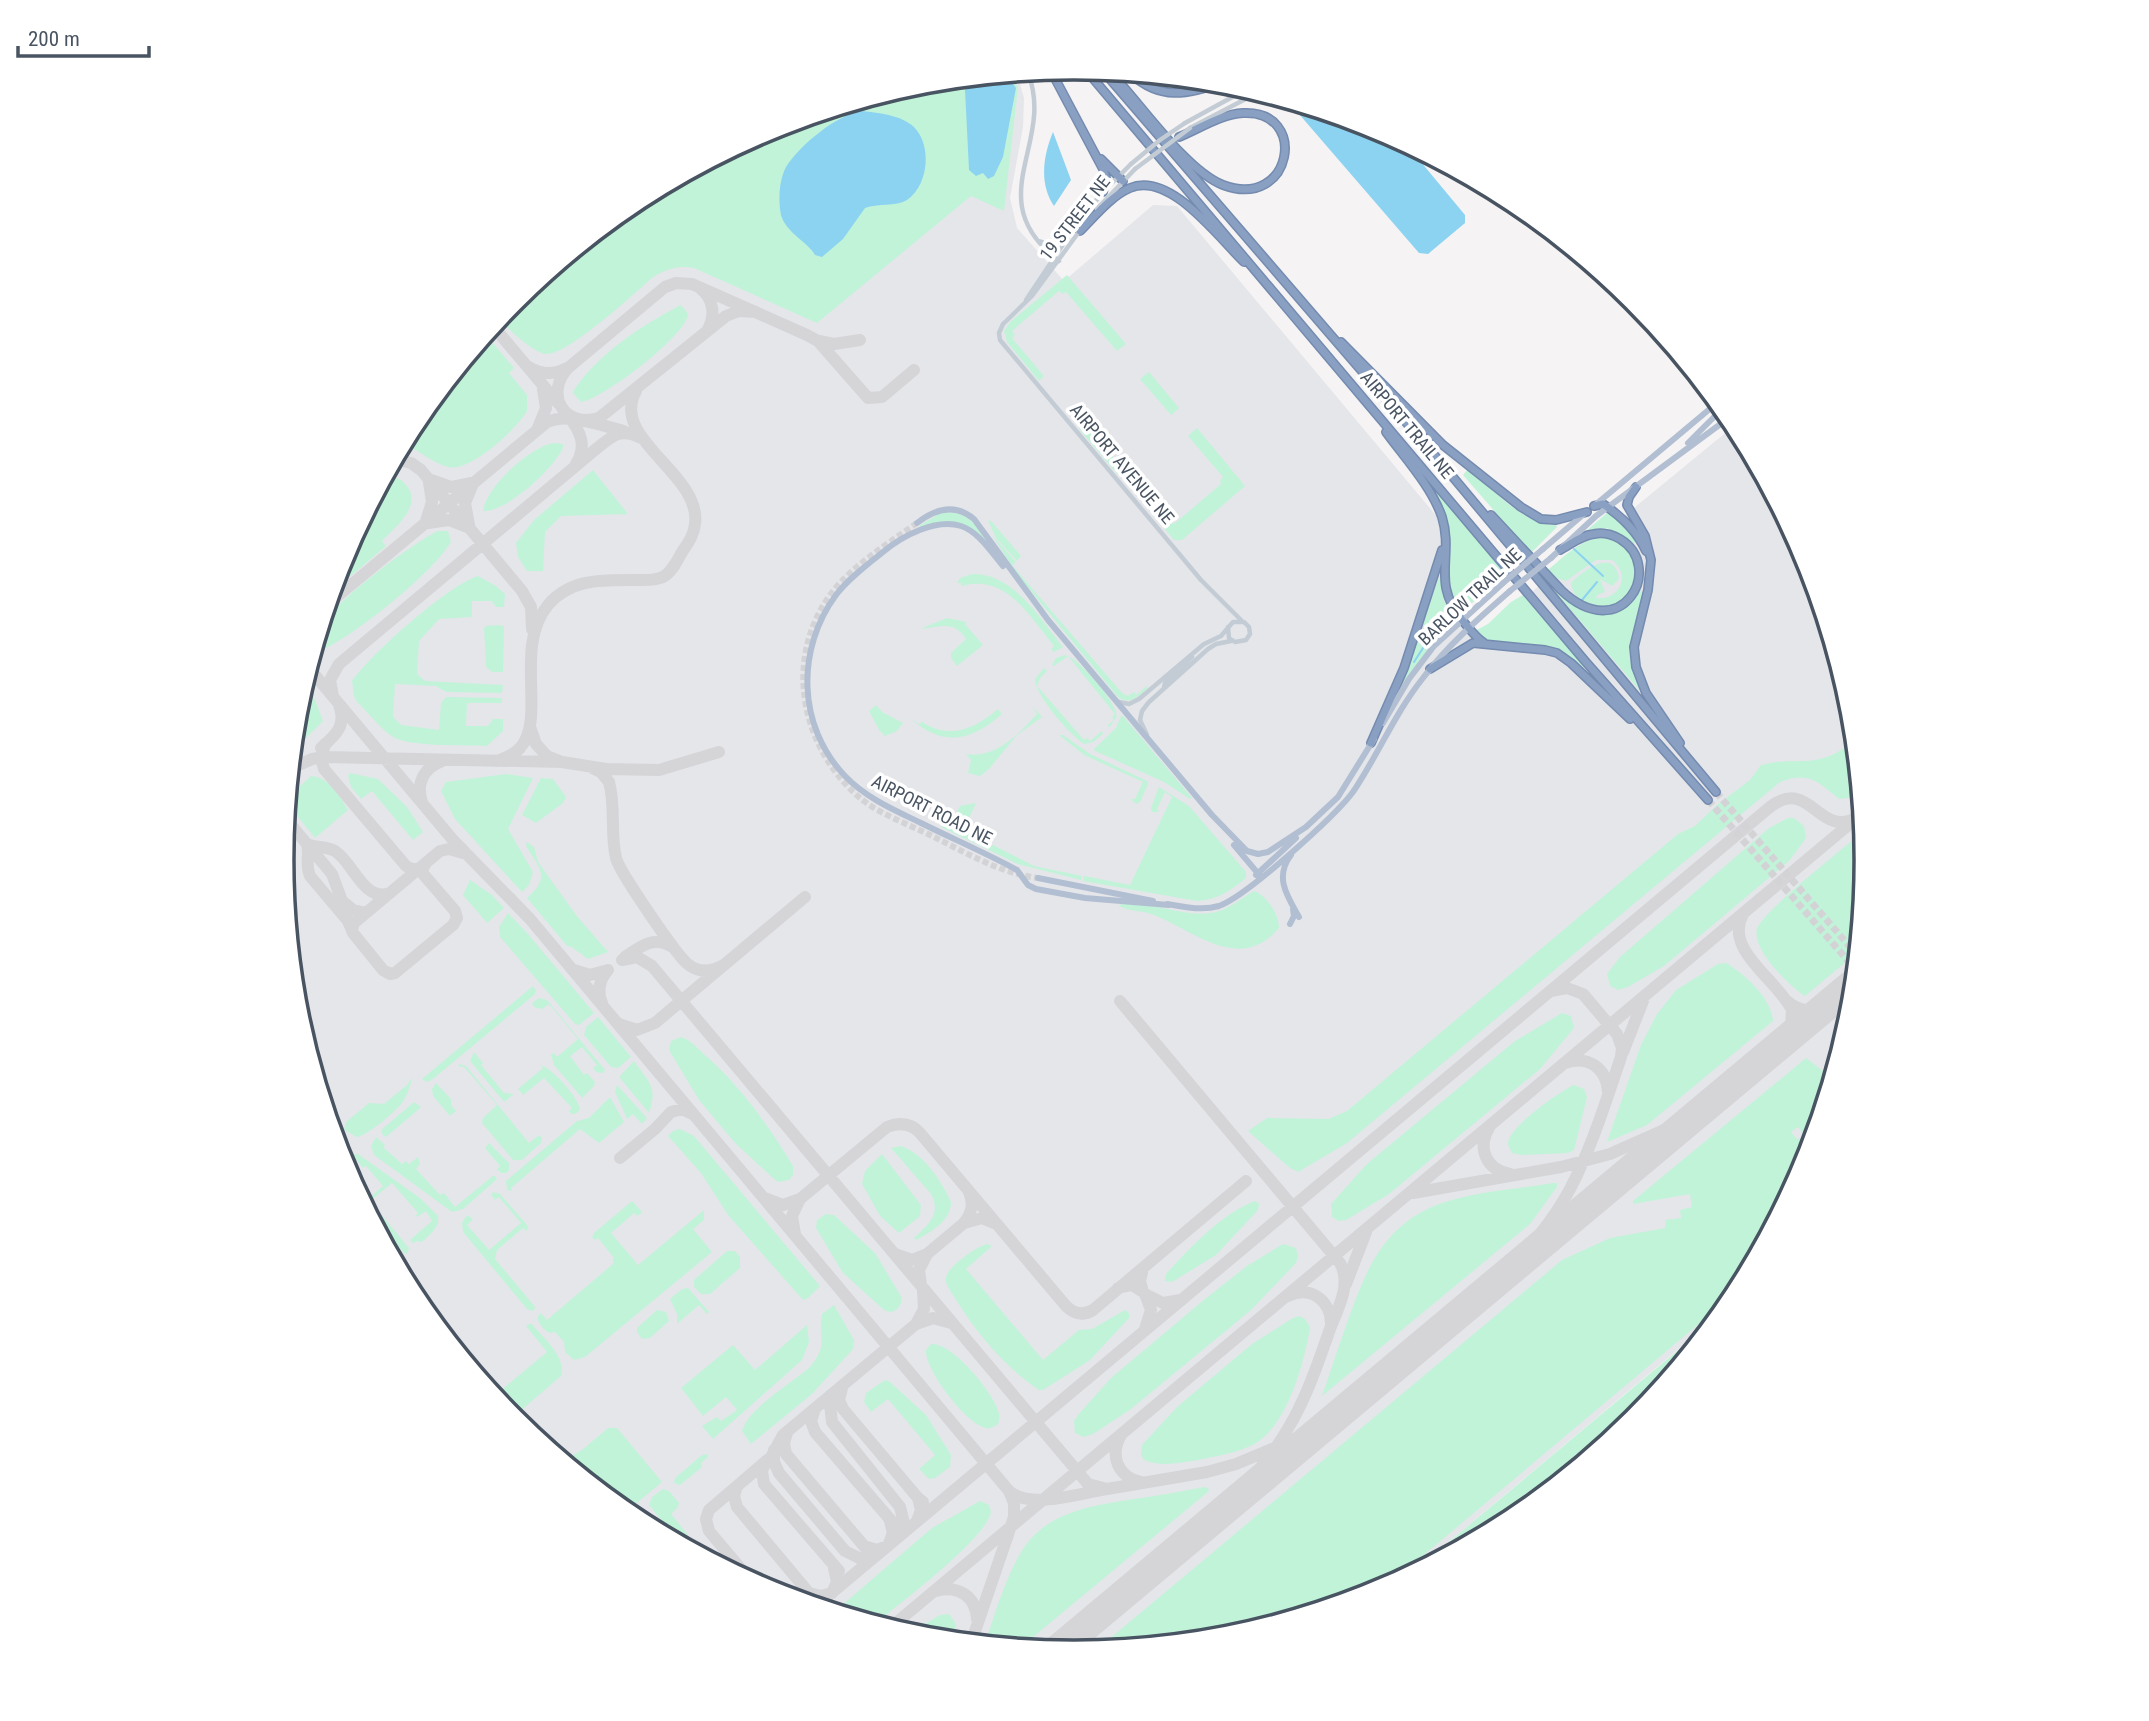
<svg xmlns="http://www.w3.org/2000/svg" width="2149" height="1721" font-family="'Roboto Condensed',sans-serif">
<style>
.airport{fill:#e5e6ea}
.green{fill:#c1f3d9}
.water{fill:#8cd3f1}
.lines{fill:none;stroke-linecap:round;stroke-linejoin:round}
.stream{stroke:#8cd3f1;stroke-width:2}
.taxiway{stroke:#d5d5d8;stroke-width:12}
.runway{stroke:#d5d5d8;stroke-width:30}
.major-tunnel{stroke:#d3d3d6;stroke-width:6;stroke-dasharray:6 3;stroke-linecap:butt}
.highway-tunnel{stroke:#d3d3d6;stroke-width:7;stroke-dasharray:7 3.5;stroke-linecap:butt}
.highway-casing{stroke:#748baf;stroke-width:10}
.minor{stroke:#c3ccd4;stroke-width:4.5}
.major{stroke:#b2bfd2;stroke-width:6}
.highway{stroke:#89a0c3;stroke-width:7}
.minor-bridge{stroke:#c3ccd4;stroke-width:4.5}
.major-bridge{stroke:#b2bfd2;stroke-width:6}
.labels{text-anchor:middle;stroke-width:7;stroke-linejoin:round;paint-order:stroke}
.street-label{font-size:18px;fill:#495462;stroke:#fff}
.rim{fill:none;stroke:#495462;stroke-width:3.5}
</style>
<rect width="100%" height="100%" fill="#f5f3f3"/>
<path class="airport" d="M1017,74L1024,98L1023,127L1010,198L1017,228L1064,281L1153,205L1177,206L1449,531L1459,573L1451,604L1478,636L1735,425L1807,558L1852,706L1867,861L1851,1015L1806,1164L1733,1301L1726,1309L1407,1577L1377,1593L1229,1638L1074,1653L920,1637L771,1592L634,1519L514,1420L416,1300L342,1163L297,1015L282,860L298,706L343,557L416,420L515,300L635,202L772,128L920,83Z"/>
<path class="green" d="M1008,75L1018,87L1004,211L971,196L817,323L694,268C678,265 667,269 653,277C635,293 569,354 547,354C534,354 507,328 499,319L515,300L635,202L772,128L920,83Z
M1067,275L1126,344L1117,351L1066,292L1063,294L1059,291L1012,331L1015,335L1012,338L1044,376L1039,381L1007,342L1004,331L1011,321Z
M681,305L688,314C687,335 603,399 581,402L573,393L574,390C600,352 641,326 681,305Z
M486,335L514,368L509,373L527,395V411C517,429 469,473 448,467C432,463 419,450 403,444L416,420Z
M1149,372L1179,408L1171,415L1140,379Z
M1085,424L1122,468L1125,466L1127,468L1118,475L1079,429Z
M1197,428L1245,486L1182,540H1174L1130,487L1137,480L1140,484L1138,486L1168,523L1171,521L1174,524L1221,484L1220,481L1223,477L1188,436Z
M554,443L563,444V448C554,468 506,513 483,511C486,487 531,446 554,443Z
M1468,469C1493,489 1522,524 1556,525L1557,527L1531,553L1463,475Z
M593,470L628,514L561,516L545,532L543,571H527L518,557L516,543L534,520Z
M386,476C394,477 401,478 406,485C424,505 395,527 382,541L386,546L333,591L343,557Z
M1429,483L1506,575L1461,612C1442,587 1454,559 1449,530C1446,513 1436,499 1427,485Z
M942,512C968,511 974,523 989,543L965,525L922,529L919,526Z
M1608,512L1623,524L1638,540L1632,544L1607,528L1586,534L1585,532Z
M988,520L992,522L1021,556L1017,561L996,538Z
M438,531H448L451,542C431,574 358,633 324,649L316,646C318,639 319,631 322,625C332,604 415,541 438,531Z
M992,535L1016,562L1012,565L1122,693L1128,696L1134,692L1136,695L1147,686L1148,688C1139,696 1130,706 1118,697L1017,574Z
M1604,537C1658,548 1634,624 1586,604C1578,600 1572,592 1571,583C1583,571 1615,546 1619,579L1612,586L1600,579L1605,592L1597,595L1596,598C1619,601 1632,575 1612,560H1596L1566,581L1554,577L1548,570C1565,556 1580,539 1604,537Z
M1441,572L1443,573V599L1453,617C1444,625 1433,633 1422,625Z
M972,574C1014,573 1039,618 1063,647L1054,652L1051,649L1054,646C1030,617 1006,573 962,586L961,583H957L960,578Z
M478,576L496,586L505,594L504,607H496L492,601H472V617L439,619L419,641L417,674L425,681L503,685L502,693L446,692L436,686L395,684L393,717L401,725L439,730L441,703L446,697L502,698V703H467L466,726H488L493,719H503V731L487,746C465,745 410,747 393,737C380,729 368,712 357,702L354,696L352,681C371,654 447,586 478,576Z
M1550,581C1559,591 1567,602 1578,608C1601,622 1627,613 1640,591L1644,592L1631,647L1633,666L1641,692L1548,583Z
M1523,595L1584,667L1582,669C1573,663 1564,654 1554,650C1527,637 1499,655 1475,631L1488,624L1511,602Z
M947,618L967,622L965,624L983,645L957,666L951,658V653L966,639C953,619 938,628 920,629Z
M1455,620L1457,621L1433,645L1395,698L1421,629L1441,630Z
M501,625L504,627L503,672H492L486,667L484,628L486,626Z
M1065,655C1079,658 1116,702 1117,716L1110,727L1107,726L1114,720L1112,717L1115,714L1068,656L1054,666L1052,665L1056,658Z
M1044,668L1047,671L1040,678L1037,686L1084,740L1087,738L1090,741L1102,731L1103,734L1093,742L1084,744C1070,735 1035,695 1035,679Z
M303,688L315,700L323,721L293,751L298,706Z
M876,705L882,712L903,723L897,731L885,736L879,730L869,711Z
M1032,706L1042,717L1017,735L989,769L980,776L968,773L971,760L966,754C995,759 1019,734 1037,714Z
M998,709L1002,714C971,741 943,748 910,718L919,724L922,722C950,740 974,729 998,709Z
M1121,716H1123L1192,798L1190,799L1164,782L1093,750L1116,728Z
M1059,735H1063L1090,754L1147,781L1148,784L1140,802L1136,804L1131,799H1135L1143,782L1084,755Z
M1855,740L1860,791L1848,798L1839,799C1818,782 1809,771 1780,782L1347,1143L1298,1172L1290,1168L1248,1131L1267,1118L1329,1119L1347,1111L1678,834L1695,826L1717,805L1750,780L1761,765C1802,755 1816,772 1855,740Z
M350,773L378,779L407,807L423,832L413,840L372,791L361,799L351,787L348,776Z
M506,774L533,778L508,829L533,872L529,885L522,892L455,819L441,791L446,782Z
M311,776C329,777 340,796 348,810L315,838L298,817L292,806L298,788Z
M541,778L553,779L566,797L563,803L536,823L522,815Z
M1159,787L1189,806L1246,872V878C1230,891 1217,900 1197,901L1083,881L1084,876L1130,885L1172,797L1165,792L1157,809L1159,812H1152L1151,808Z
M976,803L967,822L990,834L987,842L1034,866L1082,876L1081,880L1018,864L941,827L943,824L966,834L968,826L953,819L960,806Z
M1788,818H1794L1804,826L1806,838L1789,861L1664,966L1628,987L1618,990L1610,986L1607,974L1620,957L1769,828Z
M1864,831L1867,861L1858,952L1805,996C1789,986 1751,949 1757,929C1761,913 1846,846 1864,831Z
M527,842L534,847L538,862L576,915L608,952L588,959L570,946L568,947L527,898C551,877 540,869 526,846Z
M470,880L492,895L504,908L487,923L463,895Z
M1254,891C1266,895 1279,914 1279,928C1240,974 1194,931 1154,915C1143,910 1127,912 1118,905C1150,898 1183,920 1216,912C1231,908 1241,898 1254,891Z
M508,913L528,934L594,1013L579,1025L575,1024L500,937L499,927Z
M1726,963C1745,974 1772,999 1773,1021L1647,1125L1607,1142L1641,1045L1657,1014L1676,990L1718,964Z
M533,986L536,990L535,994L433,1079L427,1082L422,1079Z
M539,998L547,1000L605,1070L603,1073L596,1072L593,1068L597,1065L582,1047L570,1056L584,1075L587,1073L595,1082L594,1086L582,1098L554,1065L551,1054L554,1053L557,1057L578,1039L549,1004L542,1009L534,1007L532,1003Z
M1562,1013L1571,1016L1574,1028L1540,1069L1389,1194L1346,1220L1339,1221L1332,1217L1331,1204L1367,1164L1515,1041Z
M598,1017L631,1057L618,1068L611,1067L584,1035L586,1027Z
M681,1037C691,1040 698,1049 706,1056C742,1088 768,1125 793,1166V1175L789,1180L778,1182L773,1178L736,1144L699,1100L669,1050L671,1041Z
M474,1052L483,1063L481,1065L504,1093L514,1094L504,1102L470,1061Z
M1806,1058L1832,1078L1812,1144L1798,1127L1791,1132L1797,1139L1802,1138L1811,1148L1806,1164L1738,1291L1381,1591L1229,1638L1095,1651L1562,1260L1610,1238L1665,1228L1666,1220L1681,1218L1680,1210L1692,1207L1690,1194L1633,1204V1201Z
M634,1061C649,1083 658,1086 649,1113L619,1077Z
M460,1064L466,1066L529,1143L539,1135L542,1138L541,1143L522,1160H513L482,1123L483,1118L497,1105L464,1067L458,1066Z
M541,1065C553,1069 579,1098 580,1110L575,1114H572L569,1111L572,1108L544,1078L523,1095L518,1089L543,1068Z
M412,1077C411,1084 407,1096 402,1103C395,1112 368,1135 357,1137L344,1130L346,1122L369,1103L384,1104L408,1084Z
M436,1083L451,1099V1105L456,1111L450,1116L433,1096L432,1089Z
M617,1085L647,1118L642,1124L633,1114L627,1119L615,1092Z
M1574,1085L1584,1089L1587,1097L1574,1150L1568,1153L1522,1155L1512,1153C1510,1149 1508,1147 1508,1143C1509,1127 1560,1091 1574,1085Z
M610,1097L624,1122L599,1143L580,1129L511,1188L512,1191L507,1190L506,1181L577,1121L589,1118Z
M414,1102L421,1107L419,1109L386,1137L383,1135L381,1130Z
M680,1129L694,1136L820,1286L808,1298L803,1300L728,1215L701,1173L668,1136L673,1131Z
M376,1137L385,1145L383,1147L402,1164L406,1161L409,1164L418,1157L420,1164L416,1169L440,1195L444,1193L455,1207L494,1175L497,1179L463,1209L452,1212L374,1155L371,1146Z
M489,1143L509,1163V1170L506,1173H501L497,1169L500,1166L485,1148Z
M900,1146C923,1152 942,1182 951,1202C951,1221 931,1232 916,1240L914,1238C928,1225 942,1214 931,1194L891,1148Z
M355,1154H358L420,1198L438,1216C440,1227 430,1235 422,1242L417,1241L413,1243L410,1240L432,1221L426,1211L417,1217L416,1215L418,1213L392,1183L370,1201L409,1248L407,1254L404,1253L382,1227L385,1224L366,1201L383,1186L366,1166L363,1168L354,1157L344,1166L343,1164Z
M882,1154L921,1205L920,1216L899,1233L880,1216L862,1184L865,1171Z
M1553,1183H1557V1187L1530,1224L1322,1396C1331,1370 1339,1345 1348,1320C1367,1267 1385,1223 1442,1203C1477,1191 1517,1189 1553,1183Z
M493,1192L500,1194L528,1226L527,1231L523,1228L497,1250L495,1259L536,1308L532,1311L527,1309L463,1232L462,1223L467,1215L473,1219L467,1225L489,1250L521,1223L499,1197L495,1200L491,1195Z
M632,1201L642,1212L638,1216L634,1213L611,1233L638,1265L704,1210V1220L693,1229L712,1252L585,1357L574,1360L565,1352L564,1342L555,1332L549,1333C544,1330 536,1322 538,1316L541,1313L547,1320L614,1263L612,1260L614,1258L598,1238L595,1240L592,1237L594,1233Z
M1255,1201L1259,1204L1258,1210L1216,1255L1172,1282L1165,1281L1166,1274C1189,1249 1222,1213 1255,1201Z
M826,1214L834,1215L875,1253L902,1298C901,1308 894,1315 884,1310L843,1273L816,1228L817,1220Z
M987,1244L992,1246L966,1269L1043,1360L1079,1330L1092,1329L1125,1310L1129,1313V1318L1090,1360L1043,1390H1039C1005,1367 976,1333 955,1298C951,1292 945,1285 946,1278C947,1267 976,1247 987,1244Z
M1283,1244L1296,1248L1298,1256L1296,1263L1251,1310L1131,1409L1093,1434L1084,1437L1075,1433L1074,1421L1078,1415L1111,1378L1205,1299L1247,1266Z
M727,1251H735L740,1257V1268L710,1294H701L694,1287V1280Z
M688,1288L709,1312L707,1314L699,1305L677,1324V1314L670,1299L682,1289Z
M834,1305L854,1340L853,1349L812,1394L751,1444L742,1431C749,1407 791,1384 810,1367C830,1342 817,1339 822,1314Z
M657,1310L666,1312L669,1321L650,1338L642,1339L637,1332V1328Z
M1726,1310L1634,1421L1514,1519L1407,1577Z
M1299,1316L1305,1319L1310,1327C1305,1361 1287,1425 1256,1443C1239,1453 1216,1456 1198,1460C1181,1463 1160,1467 1144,1460L1141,1455L1142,1445L1177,1407L1252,1344L1293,1318Z
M529,1324H532C543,1338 567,1357 561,1376L512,1418L494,1396L547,1352L526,1326Z
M807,1325L809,1342L802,1360L713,1439L702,1426L717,1417L721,1421L737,1410L726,1397L703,1416L681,1388L733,1345L755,1370Z
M931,1344C952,1342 994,1393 999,1413C1000,1417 999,1421 998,1424C994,1426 992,1429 987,1428C968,1427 924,1369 926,1350Z
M885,1380L890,1382L926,1415L951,1455L950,1467L935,1478L929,1479L919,1469L935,1455L888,1399L871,1412L864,1402L866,1393Z
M608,1428H617L662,1482L626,1512L563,1461L582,1450Z
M707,1454L708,1457L701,1463L702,1467L680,1485L674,1483L675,1478L702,1455Z
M1204,1487L1208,1488L1209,1491L1021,1647L985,1644C995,1614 1004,1582 1020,1554C1045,1510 1095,1505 1141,1498C1162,1495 1183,1491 1204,1487Z
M663,1489L669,1491L679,1503L678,1507L671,1514L688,1535L679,1542L649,1505L652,1497Z
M980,1501L989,1505L991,1512C986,1539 900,1603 875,1624L834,1612L932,1528Z
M637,1510L646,1511L667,1537L630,1516Z
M949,1614L956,1624L953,1641L908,1634L940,1615Z"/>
<path class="water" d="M1007,75L1016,88L1003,157L994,176L988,179L983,173L976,176L969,170L965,90L969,79Z
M1294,104L1378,129L1406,144L1465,215V223L1428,254L1419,253L1299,114Z
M863,111C879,113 901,115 914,127C932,145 929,185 907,200C895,207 878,203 865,208L843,239L822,257L815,255C809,243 786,233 781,215C778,201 779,180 786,167C799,146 838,113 863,111Z
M1053,132L1071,180L1054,206C1039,184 1043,156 1053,132Z"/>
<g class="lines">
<path class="stream" d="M1574,549L1603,576
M1582,600L1597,582
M1414,662L1432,634"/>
<path class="taxiway" d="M700,288C714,299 716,316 707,331
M756,312L739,311L726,316L599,418C564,429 544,394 568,368L665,287L676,283L692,284L807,335L818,341L868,398L882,397L914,370
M493,326L558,403
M819,341L834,344L860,340
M529,367C542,375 554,375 567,368
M569,417C581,432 587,446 576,464
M538,428L546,408L543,389
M395,459L411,463L421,470L522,591L531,607L532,629
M431,480L451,487L470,483
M426,521L432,502L429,482
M428,523L449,520L467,527
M469,525L465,503L472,486
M328,604L547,422C570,412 601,426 624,431
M309,668L453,840L530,919L1009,1491C1030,1510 1081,1493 1107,1489
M333,696L330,680L339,664L596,449C612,436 621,427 641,438
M530,727L536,744L547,756L562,762L606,769L659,770L719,752
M325,744L321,758L324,769L406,866L412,869H419
M321,748C336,735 347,725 339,705
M497,761C505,758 514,755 520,748C547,718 513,647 548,605C571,578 604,580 636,580C645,580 654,581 663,577C672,572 677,561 682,552C688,543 694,535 695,524C702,474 609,439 636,391
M301,764L312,759L325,757L562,762
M588,766L601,772L609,782C616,807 610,833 616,858C619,871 678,958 689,965C701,974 714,971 725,964
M422,802C416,784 423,768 442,761
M286,819L332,874L342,901L353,910L366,913
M307,844C310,854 305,865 310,876L348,921L353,933L383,970L390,974L395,973L453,925L457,918L455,911L424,875L422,870L426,863
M307,844C316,848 326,846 335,851C353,862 364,903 390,893
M1743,914C1723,950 1778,980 1792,1010L1791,1030L1781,1045
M352,929L354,923L440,851L449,849L463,853
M625,957C642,945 655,935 674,948
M622,960L637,957L652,966L1088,1484L1107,1489L1207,1472L1236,1464L1303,1436L1350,1405
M574,970L590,975L608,970C599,980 597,991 602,1003
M1120,1001L1340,1263C1352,1284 1338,1308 1330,1329C1321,1354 1313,1380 1301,1404C1281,1447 1251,1482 1218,1515
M1787,1001C1801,1013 1814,1012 1830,1003
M619,1024L637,1030L655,1023L805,897
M1623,1052L1643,1001
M1565,1063C1588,1055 1607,1068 1608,1092
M1489,1128C1477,1148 1486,1170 1510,1174
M620,1158L655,1129L671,1112L682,1109L694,1115
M969,1192C974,1204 972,1213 964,1223L982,1218L994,1223
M1413,1193L1561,1167L1610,1154L1673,1126L1723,1093
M765,1198L783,1205L800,1199L792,1216L795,1234
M800,1199L887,1127C900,1122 911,1123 920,1133L1066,1306C1074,1314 1083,1316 1093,1310L1246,1181
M895,1254L912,1260L927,1254L919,1270L921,1285
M927,1254L964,1223
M1505,1275C1529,1248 1553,1221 1570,1189C1592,1147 1606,1101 1621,1057L1622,1048L1617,1034L1583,994L1567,988L1551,991
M1346,1284L1366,1232
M1118,1288L1132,1285L1143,1292L1140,1281L1143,1268
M923,1291L924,1309L916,1324L933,1318L951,1323
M1288,1296C1311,1285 1332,1301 1331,1326
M1145,1329L1151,1310L1145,1294L1163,1303L1181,1300
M842,1388L839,1400L843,1409L918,1498L923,1502
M836,1392L830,1404L832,1422L900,1507L903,1519L898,1535
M815,1409L811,1421L815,1432L894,1524
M787,1433L784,1443L786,1454L864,1546L877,1550L888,1546L893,1533L890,1521
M1121,1435C1109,1456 1118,1477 1141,1482
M774,1450V1462L779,1473L845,1551L859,1558L877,1554
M766,1461L762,1471L764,1484L839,1571
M737,1486L734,1496L737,1507L809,1593L821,1596L832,1593L837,1582L834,1568
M917,1521L921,1510L918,1498
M752,1582L709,1531L706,1519L709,1510L771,1457L783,1435L916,1324
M936,1591C958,1585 976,1596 977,1619
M816,1606L1770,807C1811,776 1818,840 1858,817
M890,1628L1852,822
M971,1643L1014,1517V1503L1009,1491
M1050,1650L1138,1579"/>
<path class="runway" d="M1056,1651L1855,982"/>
<path class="major-tunnel" d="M917,523C890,542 860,561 838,585C782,650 797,744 860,798C879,814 908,824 930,835C965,852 999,873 1038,878"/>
<path class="highway-tunnel" d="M1716,792L1857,955
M1708,800L1856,970"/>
<defs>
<path id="highway" d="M1085,69L1585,661L1708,800
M1051,71L1103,169L1106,178L1103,192
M1103,71L1442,464L1716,792
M1131,74C1161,101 1186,94 1222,83
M1121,84C1146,112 1189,172 1223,185C1293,211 1309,109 1243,113C1221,114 1199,129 1179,137
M1101,159L1123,181
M1080,231C1095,216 1111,196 1130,188C1170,171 1218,237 1244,262
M1341,342L1443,445L1521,507L1541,519L1556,520L1587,512
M1386,432C1405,458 1431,486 1442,517C1454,556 1431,583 1462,620C1469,628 1475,637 1484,643
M1636,487L1629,497L1627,505L1645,536L1651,560L1648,590L1634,647L1636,667L1646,693L1680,743
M1594,506L1603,504C1621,516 1637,531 1646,551
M1491,515L1561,590C1622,648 1666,567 1620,539C1613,535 1603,532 1594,534C1582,535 1571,544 1560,550
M1430,669L1473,643L1545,650L1557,653L1571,663L1630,719
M1371,743L1404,668L1442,550"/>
</defs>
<use href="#highway" class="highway-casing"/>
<path class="minor" d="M1028,73C1056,144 978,199 1059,261
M1185,123L1247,89
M1190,128L1259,92
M1097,209L1135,169
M1081,229L1032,296L1003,324L999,333L1000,340L1201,580L1241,620
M1039,241C1053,247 1060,240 1070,231
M1026,300L1076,225L1103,192L1131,164
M1164,688L1165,683L1192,657
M1119,702L1129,704L1139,699L1204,644L1221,636L1233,622H1244L1249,627L1250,634L1246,640L1235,642L1229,638L1228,627
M1147,735L1140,720L1142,711L1149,702L1208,649L1216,644L1231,641"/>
<path class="major" d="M1688,443L1723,408
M1594,506L1718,402
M917,523C935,509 955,503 974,519L1048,620L1212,815L1247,851L1258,854L1268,852L1306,827L1338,797L1374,739
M1543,549L1585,513
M1551,558L1596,516L1730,417
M1003,566C991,552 979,532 961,526C936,518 902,536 883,552C867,565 849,578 836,595C796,649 797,726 845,776C866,798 894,810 921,823C953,839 986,853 1017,870L1028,885L1036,889L1085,898L1169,905
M1383,723L1409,679L1434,646L1503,583
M1234,845L1261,877
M1291,855C1274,877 1287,896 1299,917
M1256,875L1296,838
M1038,878L1153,901
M1167,904C1184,907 1202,911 1219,906C1247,896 1335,816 1353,792C1378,755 1395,713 1423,678C1448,645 1479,618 1510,591
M1290,924L1294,916L1293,909"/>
<use href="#highway" class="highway"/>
<path class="minor-bridge" d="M1131,164L1160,140L1185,123
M1135,169L1190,128"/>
<path class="major-bridge" d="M1503,583L1543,549
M1510,591L1551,558"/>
</g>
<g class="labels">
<g class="street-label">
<text transform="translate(1075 218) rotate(-52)" y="6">19 STREET NE</text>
<text transform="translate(1407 425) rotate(50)" y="6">AIRPORT TRAIL NE</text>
<text transform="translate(1122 464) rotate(50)" y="6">AIRPORT AVENUE NE</text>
<text transform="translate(1470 597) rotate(-43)" y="6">BARLOW TRAIL NE</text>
<text transform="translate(932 810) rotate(27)" y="6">AIRPORT ROAD NE</text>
</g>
</g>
<path d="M0 0H2149V1721H0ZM294 860a780 780 0 1 1 1560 0a780 780 0 1 1-1560 0Z" fill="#fff" fill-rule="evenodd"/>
<path class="rim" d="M294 860a780 780 0 1 1 1560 0a780 780 0 1 1-1560 0Z"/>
<path d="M18 46v10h131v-10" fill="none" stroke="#495462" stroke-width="3.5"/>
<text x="28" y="46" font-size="21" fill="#495462" stroke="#ffffff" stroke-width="5" paint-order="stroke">200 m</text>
</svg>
